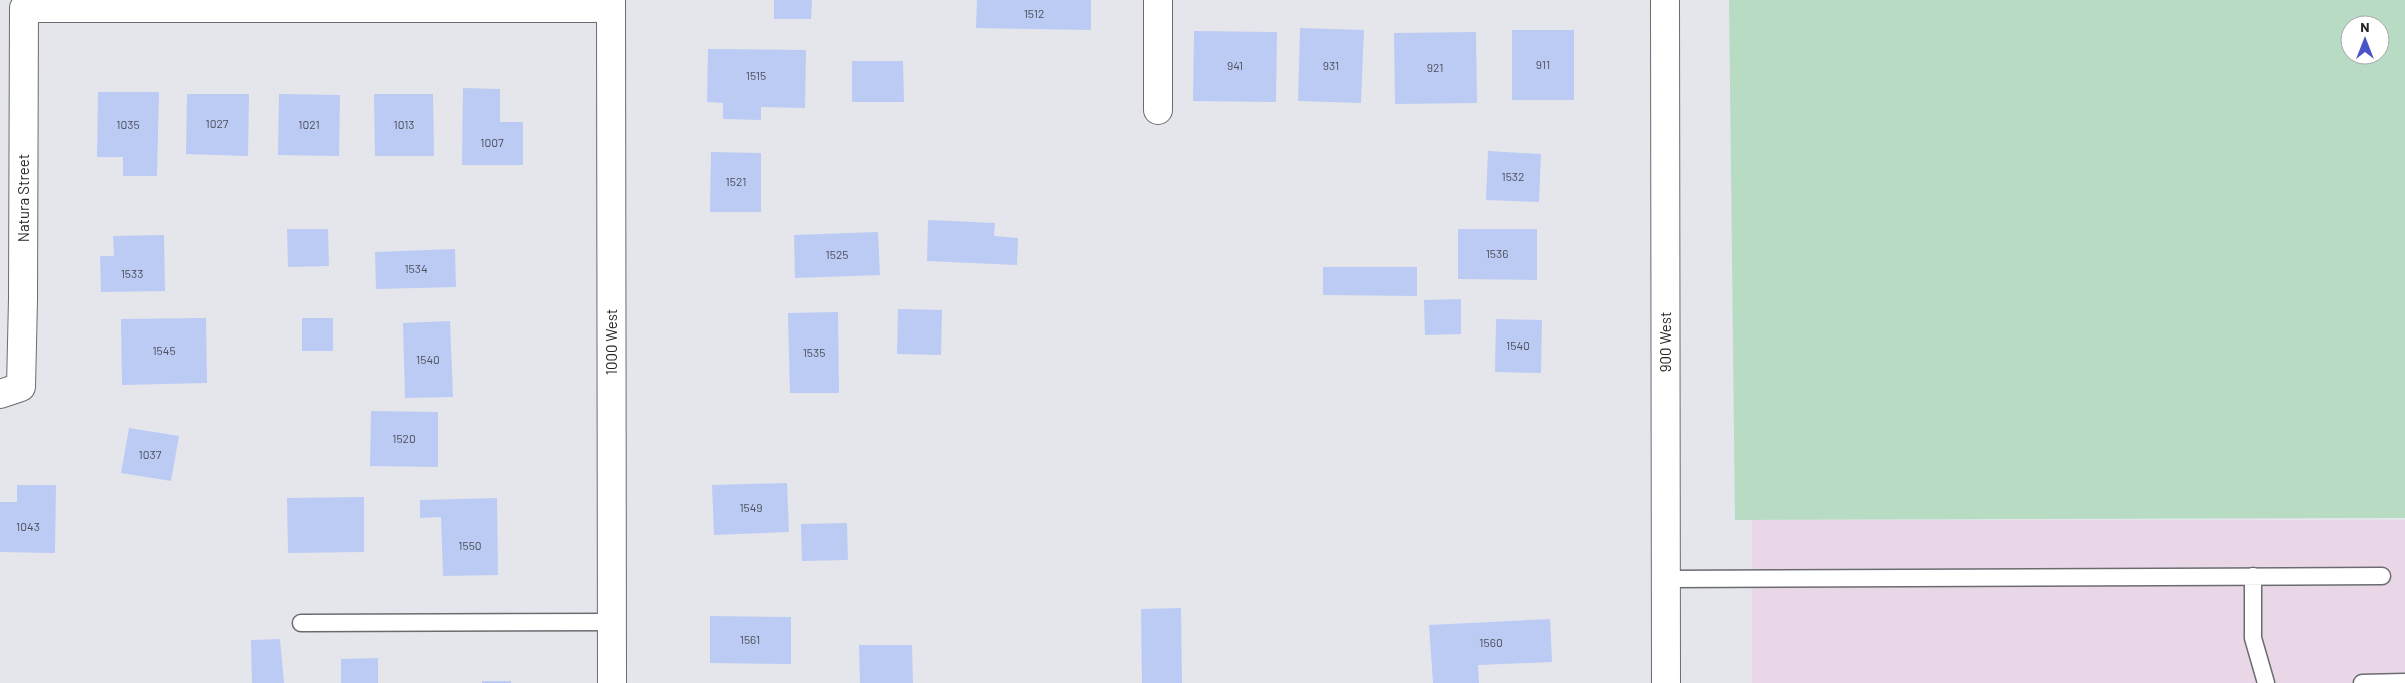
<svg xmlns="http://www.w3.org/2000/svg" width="2405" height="683" font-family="Barlow,sans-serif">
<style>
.industrial{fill:#e9d6e6}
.green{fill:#b8dbc4;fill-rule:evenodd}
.building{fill:#bccbf4}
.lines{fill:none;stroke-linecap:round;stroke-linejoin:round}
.lane-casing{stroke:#6a6c70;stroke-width:19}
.street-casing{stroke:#6a6c70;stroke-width:30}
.secondary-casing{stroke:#6a6c70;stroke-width:30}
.lane{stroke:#fff;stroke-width:16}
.street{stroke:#fff;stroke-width:28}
.secondary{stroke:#fff;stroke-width:28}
.labels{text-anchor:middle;stroke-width:4;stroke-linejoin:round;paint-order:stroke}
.number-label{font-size:12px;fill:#4c4f5b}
.street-label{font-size:15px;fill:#262628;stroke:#fff}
</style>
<rect width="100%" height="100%" fill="#e4e6eb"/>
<path class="industrial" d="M1752,520H2405V683H1752Z"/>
<path class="green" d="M1729,0H2405V518L1735,520ZM2350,25H2380V55H2350Z"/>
<path class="building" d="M774,0H812L811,19H774Z
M977,0H1091V30L976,28Z
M1300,28L1364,30L1361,103L1298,101Z
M1512,30H1574V100H1512Z
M1194,31L1277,32L1276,102L1193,101Z
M1476,32L1477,103L1395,104L1394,33Z
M708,49L806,50L805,108L761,107V120L723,119V103L707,102Z
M852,61H903L904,102H852Z
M463,88L500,89V122H523V165H462Z
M98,92H159L157,176H123V157H97Z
M187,94H249L248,156L186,154Z
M279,94L340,95L339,156L278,155Z
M374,94H433L434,156H375Z
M1488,151L1541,154L1539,202L1486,200Z
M711,152L761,153V212H710Z
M928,220L995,223L994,236L1018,238L1017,265L927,261Z
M287,229H328L329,266L288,267Z
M1458,229H1537V280L1458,279Z
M878,232L880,275L795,278L794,235Z
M164,235L165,291L101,292L100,256H114L113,236Z
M455,249L456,287L376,289L375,252Z
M1323,267H1417V296L1323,295Z
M1461,299V334L1425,335L1424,300Z
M898,309L942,310L941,355L897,354Z
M838,312L839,393H790L788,313Z
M206,318L207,383L122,385L121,319Z
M302,318H333V351H302Z
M1496,319L1542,320L1541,373L1495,372Z
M450,321L453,397L405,398L403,323Z
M371,411L438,412V467L370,466Z
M129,428L179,436L171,481L121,473Z
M787,483L789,532L714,535L712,485Z
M17,485H56L55,553L0,552V502H17Z
M364,497V552L288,553L287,498Z
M497,498L498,575L443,576L441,517L420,518V500Z
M847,523L848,560L802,561L801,524Z
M1181,608L1182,683H1142L1141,609Z
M710,616L791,617V664L710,663Z
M1550,619L1552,662L1478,665L1479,683H1433L1429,625Z
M280,639L284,683H252L251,640Z
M859,645H912L913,683H860Z
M378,658V683H341V659Z
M482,681H511V683H482Z"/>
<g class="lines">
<defs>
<path id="lane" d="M2253,576V638L2266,683
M1667,579L2382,576
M301,623L612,622
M2362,683L2405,682"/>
<path id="street" d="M611,0L612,683
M1158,0V110
M0,394L21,387L23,299L24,8H611"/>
<path id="secondary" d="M1665,0L1666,683"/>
</defs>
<use href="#lane" class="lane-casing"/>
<use href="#street" class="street-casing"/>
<use href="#secondary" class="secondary-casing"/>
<use href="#lane" class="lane"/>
<use href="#street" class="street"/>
<use href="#secondary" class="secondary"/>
</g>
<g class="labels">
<g class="number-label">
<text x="1034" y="18">1512</text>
<text x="1543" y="69">911</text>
<text x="1235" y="70">941</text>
<text x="1331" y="70">931</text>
<text x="1435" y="72">921</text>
<text x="756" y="80">1515</text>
<text x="217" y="128">1027</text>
<text x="128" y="129">1035</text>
<text x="309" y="129">1021</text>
<text x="404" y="129">1013</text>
<text x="492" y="147">1007</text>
<text x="1513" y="181">1532</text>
<text x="736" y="186">1521</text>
<text x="1497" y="258">1536</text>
<text x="837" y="259">1525</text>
<text x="416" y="273">1534</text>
<text x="132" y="278">1533</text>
<text x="1518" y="350">1540</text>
<text x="164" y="355">1545</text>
<text x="814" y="357">1535</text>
<text x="428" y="364">1540</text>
<text x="404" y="443">1520</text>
<text x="150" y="459">1037</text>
<text x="751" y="512">1549</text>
<text x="28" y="531">1043</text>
<text x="470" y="550">1550</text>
<text x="750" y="644">1561</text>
<text x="1491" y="647">1560</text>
</g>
<g class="street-label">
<text transform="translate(24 198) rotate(-90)" y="5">Natura Street</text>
<text transform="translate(612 342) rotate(-90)" y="5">1000 West</text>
<text transform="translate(1666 342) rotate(-90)" y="5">900 West</text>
</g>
</g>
<g transform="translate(2365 40)"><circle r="24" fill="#ffffff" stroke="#a8a8a9"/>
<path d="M0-4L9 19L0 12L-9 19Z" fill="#4a53c8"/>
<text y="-8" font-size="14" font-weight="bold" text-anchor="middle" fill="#262628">N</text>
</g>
</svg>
